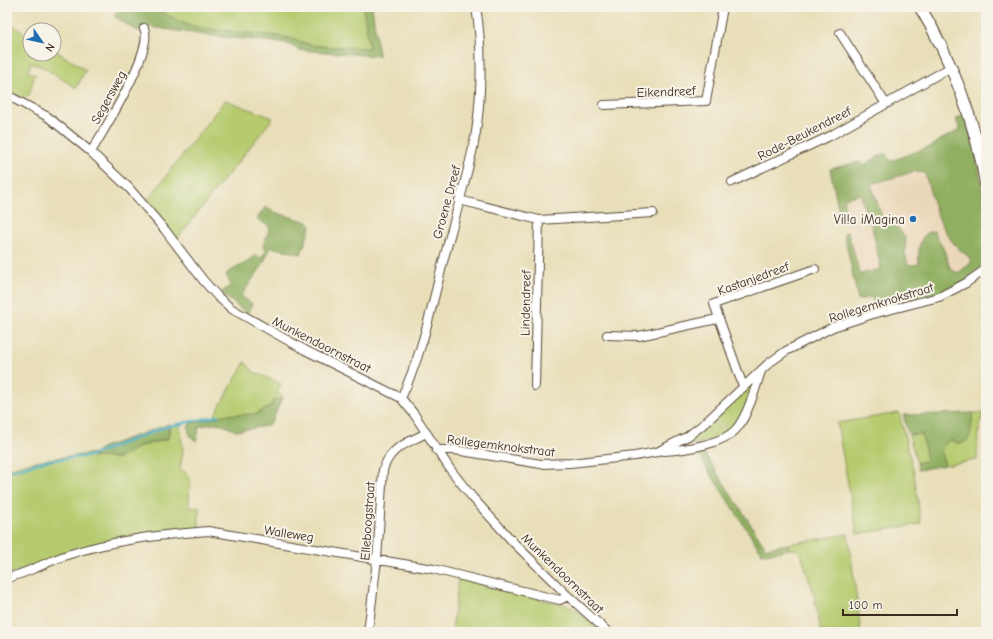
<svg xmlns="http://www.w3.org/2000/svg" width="993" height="639" font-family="'Comic Neue',sans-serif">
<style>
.built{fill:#ebd8ba}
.green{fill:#b6cb6e;stroke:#787a46}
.forest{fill:#90af61;stroke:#666c40;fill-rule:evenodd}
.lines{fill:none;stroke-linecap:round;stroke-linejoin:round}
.stream{stroke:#45afc4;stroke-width:2.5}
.minor-casing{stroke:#554535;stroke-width:10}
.tertiary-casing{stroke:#554535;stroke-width:13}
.minor{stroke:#fff;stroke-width:8}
.tertiary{stroke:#fff;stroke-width:11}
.poi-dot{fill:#1f6fb2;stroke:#f7f3e8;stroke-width:1.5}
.labels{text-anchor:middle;stroke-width:4;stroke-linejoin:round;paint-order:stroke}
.street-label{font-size:13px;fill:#3b2a1e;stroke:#f7f3e8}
.poi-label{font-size:13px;fill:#3b2a1e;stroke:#f7f3e8;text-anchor:end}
</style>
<rect width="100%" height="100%" fill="#f7f3e8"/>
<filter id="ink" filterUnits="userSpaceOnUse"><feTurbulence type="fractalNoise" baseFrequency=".025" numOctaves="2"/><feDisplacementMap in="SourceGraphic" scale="8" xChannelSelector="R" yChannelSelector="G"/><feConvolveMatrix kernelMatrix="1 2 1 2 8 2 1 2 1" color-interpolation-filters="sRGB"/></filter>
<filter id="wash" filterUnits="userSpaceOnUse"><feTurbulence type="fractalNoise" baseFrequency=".012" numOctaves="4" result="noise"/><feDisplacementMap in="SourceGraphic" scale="16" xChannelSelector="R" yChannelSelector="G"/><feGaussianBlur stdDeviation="0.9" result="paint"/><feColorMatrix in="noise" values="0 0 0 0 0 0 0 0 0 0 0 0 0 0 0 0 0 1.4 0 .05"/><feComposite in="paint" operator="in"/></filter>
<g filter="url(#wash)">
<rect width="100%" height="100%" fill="#e8dfb9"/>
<path class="built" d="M940,140L983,188L986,222V261L876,310L872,297L858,300L830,169L859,162L863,165L885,153L891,161L932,146Z"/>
<path class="green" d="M157,7H363L370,48L315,46L285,37L209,29L188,25L169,16Z
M7,22L30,36V54H54V50L86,70L76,88L43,67L31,63L28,72L35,74L29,95L24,98L7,92Z
M225,100L273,118L177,239L146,202Z
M245,362L254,372L281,384L277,393L283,396L281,400L274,399C266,422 241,412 225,415C221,416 217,418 213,418Z
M755,382C750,395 746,412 738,422C724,441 697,443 676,447L697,435L713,421L723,431L725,428L715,419L751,383Z
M899,413L914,473L921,524L857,534L837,423Z
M973,413H983L978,434L977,460L945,465L941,453L942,447L950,440L970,434Z
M180,424L183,451L180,468L190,477L189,508L199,507V529L168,531L48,561L7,575V470C34,458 65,458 94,453L92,457L119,458L141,446L168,439L170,427Z
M922,434L927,461L917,463L909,435Z
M848,534L861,632H821L814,595L801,554L797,550L790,549L788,544Z
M458,579L565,605L575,609L601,632H452Z"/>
<path class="forest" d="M119,7H141L148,9L157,7L169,16L188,25L209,29L285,37L315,46L369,48L363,7H372L379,56L299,50L286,43L212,36L144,26L142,32L132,28L114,16Z
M963,115C983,162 986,212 986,261L966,281L945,292L876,310L872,297L858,300L844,233L848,232L860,274L881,269L871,222L867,223L861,194L844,198V209L841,213L839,212L830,169L859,162L863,165L885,153L891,161L932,146L940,140L960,130L956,119ZM916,171L925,173C932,199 938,228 958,248C961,252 966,254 970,258L971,263L958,273L950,268L944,250L934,231C918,232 918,253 919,264L908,265L905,253L906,239L895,224L885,226L871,184Z
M265,207L274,212L308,222L311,226L301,254L271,247L262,266L241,296L252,304L248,314L221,293L231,285L226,274C236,267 247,264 256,255L261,258L267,249L263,246L270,227L257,219Z
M274,399L281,400L272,422L267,426L236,431L219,423L199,426L197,441C190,438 189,434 188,427L191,423L219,417L221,415L256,414L271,406Z
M973,413C971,430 973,451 950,440L942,447L941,453L945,465L918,470L917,463L927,460L922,434L909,435L903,415Z
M169,424L168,438L141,446L119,458L92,457L101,448Z
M701,448L766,548L788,544L790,549L766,554L762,553L695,450Z"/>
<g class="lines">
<path class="stream" d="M7,472L44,461L89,456L165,427L218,416"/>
</g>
</g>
<g filter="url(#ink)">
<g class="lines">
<defs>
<path id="minor" d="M840,33L886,104
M7,95L48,117L91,152L129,188L165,230L203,280L218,297L232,309L305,350L401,398L414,414L450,469L472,497L515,544L568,596L608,632
M604,105L706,101L723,7
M91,152C103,131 155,50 144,28
M732,182L830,136L951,67
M459,200L539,220L653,213
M607,335L639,336L717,319
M535,386L539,220
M743,386L714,304L815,269
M401,398C421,357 431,310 442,266C452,227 464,188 473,148C482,106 483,49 476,7
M436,450H455L541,464L570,463L635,456L657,452L688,436L705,423L769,363L786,351L833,327L873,314L939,297L966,283L986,269
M664,451C683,450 725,444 737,428C748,415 756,387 761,371
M7,578C28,573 46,562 67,555C112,540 160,535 208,531L433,569L547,597L560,600L568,596
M368,632L377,560L383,470C390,447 406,444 426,433"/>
<path id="tertiary" d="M920,7C951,58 977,126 986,186"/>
</defs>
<use href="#minor" class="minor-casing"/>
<use href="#tertiary" class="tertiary-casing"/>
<use href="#minor" class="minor"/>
<use href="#tertiary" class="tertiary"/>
</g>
</g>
<circle class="poi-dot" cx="913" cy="219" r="4"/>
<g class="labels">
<g class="street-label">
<text transform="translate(666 91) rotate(-2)" y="5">Eikendreef</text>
<text transform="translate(108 97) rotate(-61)" y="5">Segersweg</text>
<text transform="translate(804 133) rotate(-27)" y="5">Rode-Beukendreef</text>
<text transform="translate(446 202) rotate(-75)" y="5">Groene Dreef</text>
<text transform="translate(753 278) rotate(-20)" y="5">Kastanjedreef</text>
<text transform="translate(881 302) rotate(-17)" y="5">Rollegemknokstraat</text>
<text transform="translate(525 303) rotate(-89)" y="5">Lindendreef</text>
<text transform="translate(322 344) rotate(27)" y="5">Munkendoornstraat</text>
<text transform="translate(501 445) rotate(7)" y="5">Rollegemknokstraat</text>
<text transform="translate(367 521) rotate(-86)" y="5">Elleboogstraat</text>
<text transform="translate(289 533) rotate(9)" y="5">Walleweg</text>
<text transform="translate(563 573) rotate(44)" y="5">Munkendoornstraat</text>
</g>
<g class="poi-label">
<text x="905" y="224">Vil!a iMagina</text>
</g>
</g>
<rect width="993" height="639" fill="none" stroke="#f7f3e8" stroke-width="24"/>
<g transform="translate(42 42) rotate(124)"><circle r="19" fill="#f7f3e8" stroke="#aca397"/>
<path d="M0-3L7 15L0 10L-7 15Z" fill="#1f6fb2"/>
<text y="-6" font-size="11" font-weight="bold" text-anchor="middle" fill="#3b2a1e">N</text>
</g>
<path d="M843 609v6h114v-6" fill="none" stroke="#3b2a1e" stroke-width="2"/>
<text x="849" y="609" font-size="12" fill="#3b2a1e" stroke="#f7f3e8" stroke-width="3" paint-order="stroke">100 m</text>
</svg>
